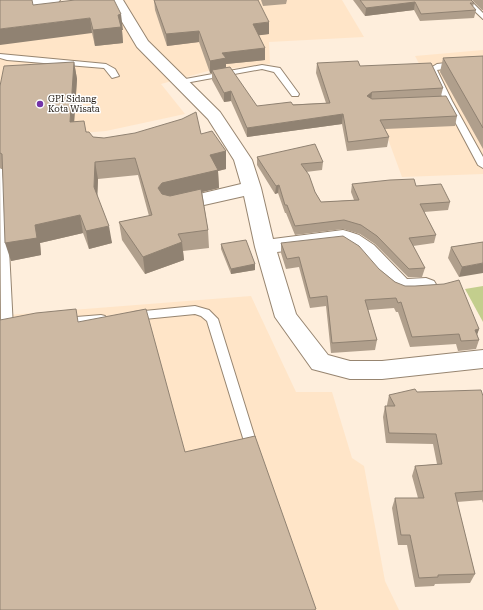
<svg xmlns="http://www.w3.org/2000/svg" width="483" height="610" font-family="'Roboto Serif',serif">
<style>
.built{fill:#ffe5c8}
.green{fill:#c3ce8d}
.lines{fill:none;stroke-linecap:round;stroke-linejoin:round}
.lane-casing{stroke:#978570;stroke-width:2}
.street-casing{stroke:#978570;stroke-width:2}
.primary-casing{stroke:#978570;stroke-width:2}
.lane{fill:#fff;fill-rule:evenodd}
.street{fill:#fff;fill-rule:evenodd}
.primary{fill:#fff;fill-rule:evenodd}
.wall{fill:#b09f8c}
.shaded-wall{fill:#908272}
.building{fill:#cdb9a3;stroke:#908272}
.poi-dot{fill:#7333a8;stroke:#fff;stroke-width:1.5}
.labels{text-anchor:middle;stroke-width:3;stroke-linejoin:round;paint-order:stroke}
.far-poi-label{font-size:9px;fill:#1d160e;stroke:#fff;text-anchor:start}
</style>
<rect width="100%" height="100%" fill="#feeedc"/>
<path class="built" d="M97,0H342L364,37L269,42L270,64L208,71L161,84L185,114L106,131L0,140V13Z
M483,50V174L402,177L377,109L441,105L415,56Z
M0,204L8,315L251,296L296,392H332L352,458L364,466L385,581L399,610H0Z"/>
<path class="green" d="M483,286V322L465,289Z"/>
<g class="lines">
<defs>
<path id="lane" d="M463,0H470L483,13V19Z
M0,54L106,64L115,69L119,76L112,78L104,68L7,60L0,58Z
M483,59V63L437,70L452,101L483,157V168L478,165L444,101L429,69L437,64Z
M262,65L280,68L299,94L298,96H292L274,72L262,69L180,84L176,82L180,80Z
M0,168L5,171L13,328L11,331H3L1,328Z
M195,306L209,310L218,319L255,438L254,442L249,443L244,442L243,438L207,321L201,316L195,314L134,320L128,316L134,312Z
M101,315L105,316L107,319L105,322L101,323L64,326L60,325L58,322L60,319L64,318Z"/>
<path id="street" d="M109,0H123L148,41L220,112L252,160L261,188L273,239L343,230L350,232L359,235L374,245L407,279L426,278L434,281L437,286L434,291C377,308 382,258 342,244L277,252L296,314L328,355L350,361H382L483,350V368L382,379H350L312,369L275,317L255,247L244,196L173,212L166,210L163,206L166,202L241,184L234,160L208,119L137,47Z"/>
<path id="primary" d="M21,0H60L58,3L53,4L0,11V3Z"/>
</defs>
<use href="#lane" class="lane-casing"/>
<use href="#street" class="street-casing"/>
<use href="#primary" class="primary-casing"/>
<use href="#lane" class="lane"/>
<use href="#street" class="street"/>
<use href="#primary" class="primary"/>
</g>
<path class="wall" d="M154,0H258L269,34L259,35L265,48V60L226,64V68L257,106L326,103L316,73L317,63L360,66L443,88L441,96L457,116L455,126L385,129L389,137L387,147L347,151L342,124L247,137L231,101L224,102L212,80V73H210L199,42L167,46L155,10Z
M261,0H287L286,4L263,6Z
M353,0H471L474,3L473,7L476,10L474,18L420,21L414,10L365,16Z
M472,0H483V10H482Z
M33,5L123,30H122L123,43L95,46L92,33Z
M483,56V149L440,72L443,58Z
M74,62L77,79L74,122L93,137L104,138L201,134L226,151V169L218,171L219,188L202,192L208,230L209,248L183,251L184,260L145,274L122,240L119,222L149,216L138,175L98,179L97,196L112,243L89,249L83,233L40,243L41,255L11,261L2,169L0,168V86Z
M257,157L323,162L322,170L306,172L315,192L321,202L354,200L351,192L352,184L416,186L450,202L448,210L424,212L436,235L434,243L413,246L425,268L422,277H408L375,244L360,234L343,229L295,235L286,213H285L278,193L275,194L257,165Z
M483,242L459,277L448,258L451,247Z
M281,243L379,269L395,282L479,329L477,334L479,340L476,349L458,351L456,344L410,347L398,312H396L394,308L368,310L377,340L375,350L331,353L326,306L310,308L299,267L286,269L281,253Z
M221,244L255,264V270L231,274L221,249Z
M417,392L483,396V503L482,500L457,502L475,574L470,583L435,584L434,586L415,587L407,545H398L392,508L395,498H418L412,476L415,466L437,464L433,444L386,443L383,417L385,406H387V405L389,395Z"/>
<path class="shaded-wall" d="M415,2L414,10L365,16L366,8Z
M121,14L123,30H122L123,43L95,46L93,30L118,15Z
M90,18L92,33L0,45V29Z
M269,22V34L253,36V24Z
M199,31V42L167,46L166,34Z
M265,48V60L226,64V70H212V73H210V61L222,53Z
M74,62L77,79L73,139L70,122Z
M231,91V101L224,102V93Z
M372,92L371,102L367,96Z
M343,114L342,124L247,137V128Z
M226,151V169L218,171L219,188L164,201L158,188L162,183L210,155Z
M95,162L98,179L97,205L94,187Z
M279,185L278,193L275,194L276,186Z
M80,215L83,233L40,243L41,255L11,261L5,243L35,225Z
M109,226L112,243L89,249L86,231Z
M182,242L184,260L145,274L143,257Z
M483,263V273L459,277L462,267Z
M255,264V270L231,274V269Z
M479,329L476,338L475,330Z"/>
<path class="building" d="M0,0H32L33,5L75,0H114L121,14L118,15L121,27L93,30L90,18L0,29Z
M154,0H258L269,22L253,24L265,48L222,53L226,58L210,61L199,31L166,34Z
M360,0H471L474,3H470L476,10L421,14L415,2L366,8Z
M483,56V128L443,58Z
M358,61L360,66L431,63L443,88L372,92L367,96L372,99L446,96L457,116L380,120L389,137L348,142L343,114L247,128L231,91L224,93L212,70L230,67L257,106L291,102L293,105L330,103L317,63Z
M74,62L70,122L84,121L86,132H89L93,137L104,138L135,133L182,119L196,112L201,134L212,131L226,151L210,155L218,170L162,183L158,188L162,194L170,196L201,189L208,230L178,234L182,242L143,257L119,222L152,215L135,158L95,162L94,187L109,226L86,231L80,215L35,225L37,238L5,243L2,154L0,153V86L4,66Z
M315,144L323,162L301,164L309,175L315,192L321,202L359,200L352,184L390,180L414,179L416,186L441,184L450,202L420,204L436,235L409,238L425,268L409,269L377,236L361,225L344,220L295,226L287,205H285L279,185L276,186L257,157Z
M343,236L359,246L379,269L395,282L405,286H415L444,284L459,280L479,329L475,330L479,340L461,341L459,334L412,337L401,302L398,303L396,298L365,300L377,340L332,343L327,296L310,298L299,257L287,259L281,243Z
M246,240L255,264L231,269L221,244Z
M483,242V263L462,267L451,247Z
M76,309L78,322L146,309L185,452L255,436L316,609L314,610H0V320L36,313Z
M415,389L417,392L481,390L483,396V491L455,493L475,574L438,575V577L419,578L410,535H401L395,498H424L415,466L442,464L436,434L389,433L385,406H395L389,395Z"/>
<circle class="poi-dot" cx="40" cy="104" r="4"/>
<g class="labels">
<g class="far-poi-label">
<text x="48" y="102">GPI Sidang<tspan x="48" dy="10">Kota Wisata</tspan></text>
</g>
</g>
</svg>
